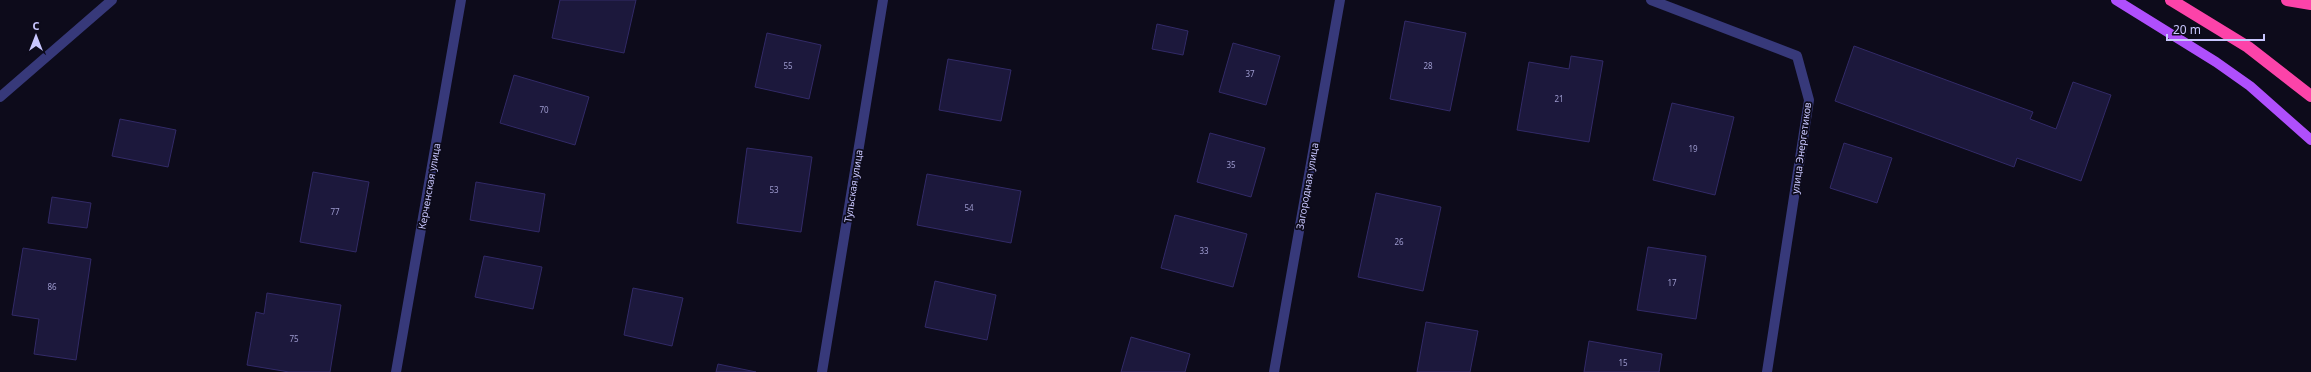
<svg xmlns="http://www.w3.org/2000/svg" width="2311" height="372" font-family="'Noto Sans',sans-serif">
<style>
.building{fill:#1c183c;stroke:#322a67}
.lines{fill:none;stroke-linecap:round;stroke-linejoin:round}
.minor{stroke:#37397a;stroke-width:10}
.major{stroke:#af4ffc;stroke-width:10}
.highway{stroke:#fc43a9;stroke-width:12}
.labels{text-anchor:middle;stroke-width:3.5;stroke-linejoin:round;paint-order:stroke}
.number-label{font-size:8px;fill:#9d9ace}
.street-label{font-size:10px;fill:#c8c6fe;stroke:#0d0b1b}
</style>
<rect width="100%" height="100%" fill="#0d0b1b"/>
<path class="building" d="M560,0H636L624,53L552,38Z
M1405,21L1466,33L1450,111L1390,99Z
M1157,24L1188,31L1183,55L1152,49Z
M767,33L821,45L809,99L755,87Z
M1233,43L1280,56L1266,105L1219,92Z
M1854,46L2033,112L2030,119L2056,129L2073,82L2111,95L2081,181L2017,158L2014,167L1835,101Z
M1571,56L1603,61L1589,142L1517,130L1529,62L1569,69Z
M948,59L1011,70L1001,121L939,110Z
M514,75L589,97L575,145L500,123Z
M1672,103L1734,117L1715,195L1653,180Z
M120,119L176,130L168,167L112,156Z
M1210,133L1265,148L1251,197L1197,182Z
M1844,143L1892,158L1877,203L1830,188Z
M747,148L812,157L801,232L737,223Z
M313,172L369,182L356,252L300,242Z
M927,174L1021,191L1011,243L917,225Z
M476,182L545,194L539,232L470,220Z
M1376,193L1441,207L1423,291L1358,277Z
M52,197L91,203L87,228L48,223Z
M1175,215L1247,234L1233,287L1161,268Z
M1648,247L1706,256L1696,319L1637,310Z
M23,248L91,259L76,360L34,354L39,319L12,315Z
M484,256L542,267L533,309L475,297Z
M935,281L996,295L987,340L925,327Z
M633,288L683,298L672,346L624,335Z
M267,293L341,305L330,372H289L247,365L256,312L264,314Z
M1426,322L1478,331L1470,372H1417Z
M1131,337L1190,354L1185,372H1121Z
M1589,341L1662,354L1659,372H1584Z
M718,364L756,372H716Z"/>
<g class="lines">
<path class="minor" d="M1651,0L1797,56L1809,100L1767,372
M0,97L112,0
M396,372L461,0
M822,372L883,0
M1274,372L1340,0"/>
<path class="major" d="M2116,0L2216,62L2250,86L2311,140"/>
<path class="highway" d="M2171,0L2248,47L2311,96
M2287,0L2311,4"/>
</g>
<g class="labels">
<g class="number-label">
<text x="788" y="69">55</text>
<text x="1428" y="69">28</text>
<text x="1250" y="77">37</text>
<text x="1559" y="102">21</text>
<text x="544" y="113">70</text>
<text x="1693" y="152">19</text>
<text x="1231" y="168">35</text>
<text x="774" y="193">53</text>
<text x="969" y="211">54</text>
<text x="335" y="215">77</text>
<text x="1399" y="245">26</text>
<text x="1204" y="254">33</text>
<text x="1672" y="286">17</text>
<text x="52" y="290">86</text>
<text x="294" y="342">75</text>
<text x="1623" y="366">15</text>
</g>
<g class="street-label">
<text transform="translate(1801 148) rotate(-82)" y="4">улица Энергетиков</text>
<text transform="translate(429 186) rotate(-80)" y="4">Керченская улица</text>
<text transform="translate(853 186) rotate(-81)" y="4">Тульская улица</text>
<text transform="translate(1307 186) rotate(-80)" y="4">Загородная улица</text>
</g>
</g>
<g transform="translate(36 36)" stroke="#0d0b1b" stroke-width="3" paint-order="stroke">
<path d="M0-3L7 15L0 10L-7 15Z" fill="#c8c6fe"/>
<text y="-6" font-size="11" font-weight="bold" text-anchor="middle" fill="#c8c6fe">С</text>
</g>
<path d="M2167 34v6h97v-6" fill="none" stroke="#c8c6fe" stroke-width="2"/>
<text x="2173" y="34" font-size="12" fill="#c8c6fe" stroke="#0d0b1b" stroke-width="3" paint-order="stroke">20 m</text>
</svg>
